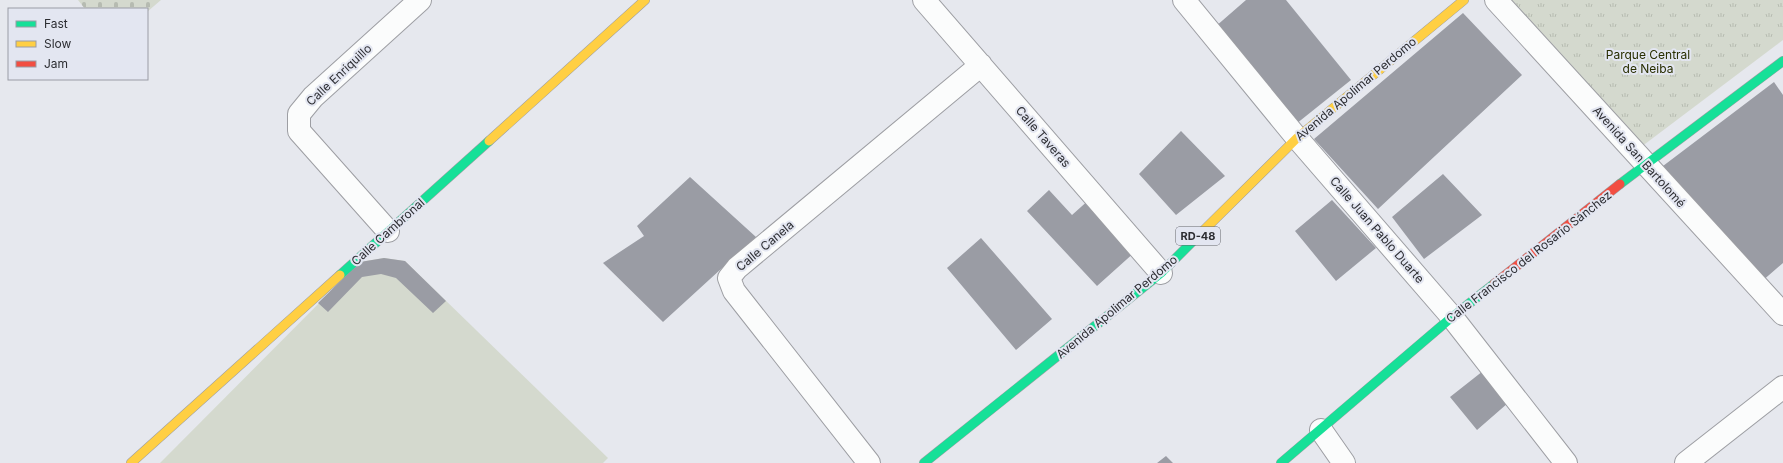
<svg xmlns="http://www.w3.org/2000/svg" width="1783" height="463" font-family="Inter,sans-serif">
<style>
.grass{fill:url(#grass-tufts)}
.cemetery{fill:url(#cemetery-stones)}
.pitch{fill:#d4d9ce}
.building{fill:#9a9ca4}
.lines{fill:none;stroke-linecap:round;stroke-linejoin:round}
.street-casing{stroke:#9d9ea3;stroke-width:24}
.fast-casing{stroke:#9d9ea3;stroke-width:10}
.slow-casing{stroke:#9d9ea3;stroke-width:10}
.jam-casing{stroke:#9d9ea3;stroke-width:10}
.street{stroke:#fbfcfc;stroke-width:22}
.fast{stroke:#16e098;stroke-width:9}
.slow{stroke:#ffcf43;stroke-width:9}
.jam{stroke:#f24e42;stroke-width:9}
.labels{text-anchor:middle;stroke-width:4;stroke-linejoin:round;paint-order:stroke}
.shield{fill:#e3e6f1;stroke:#63646b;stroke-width:1}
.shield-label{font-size:11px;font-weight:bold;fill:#2c2d32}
.park-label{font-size:12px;fill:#282e00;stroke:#e3e6f1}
.street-label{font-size:12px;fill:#2c2d32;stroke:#e3e6f1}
</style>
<defs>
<pattern id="grass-tufts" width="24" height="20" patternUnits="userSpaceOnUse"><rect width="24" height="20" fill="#d4d9ce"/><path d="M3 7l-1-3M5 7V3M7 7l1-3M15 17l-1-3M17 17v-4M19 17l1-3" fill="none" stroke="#b6bbb1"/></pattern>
<pattern id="cemetery-stones" width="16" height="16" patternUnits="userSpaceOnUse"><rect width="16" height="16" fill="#d4d9ce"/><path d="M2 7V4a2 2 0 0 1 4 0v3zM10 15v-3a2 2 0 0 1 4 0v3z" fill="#b6bbb1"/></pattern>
</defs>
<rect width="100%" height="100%" fill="#e6e8ee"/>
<path class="grass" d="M1508,0H1783V40L1641,147Z"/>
<path class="cemetery" d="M78,0H161L147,12V9H85Z"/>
<path class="pitch" d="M384,258L405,261L608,458L603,463H160L360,262Z"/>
<path class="building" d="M1246,0H1286L1351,80L1296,124L1215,27Z
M1463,13L1522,75L1378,209L1314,139Z
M1774,82L1783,95V263L1761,282L1663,166Z
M1181,131L1225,176L1176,215L1139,174Z
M1443,174L1482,215L1424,259L1392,217Z
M690,177L756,237L663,322L603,263L644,236L637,226Z
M1049,190L1072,215L1091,198L1136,251L1097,286L1027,211Z
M1332,200L1376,248L1336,281L1295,231Z
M981,238L1052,319L1016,350L947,268Z
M384,258L405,261L446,301L433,313L396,278L381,274L362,277L328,312L318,303L360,262Z
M1483,371L1508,403L1477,430L1450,397Z
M1166,456L1173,463H1157Z"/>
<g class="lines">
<defs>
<path id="street" d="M924,0L1161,273
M1184,0L1297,138L1452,317L1566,463
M1496,0L1783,314
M388,231L299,131V114L313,97L420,0
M1321,430L1344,463
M869,463L734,291L729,278L737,268L981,65
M1686,463L1783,387"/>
<path id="fast" d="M1620,184L1783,61
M340,275L489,141
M924,463L1161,273L1202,232
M1281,463L1452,317L1494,284"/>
<path id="slow" d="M489,141L645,0
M1202,232L1297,138L1464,0
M131,463L340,275"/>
<path id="jam" d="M1494,284L1620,184"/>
</defs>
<use href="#street" class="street-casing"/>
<use href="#fast" class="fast-casing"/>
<use href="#slow" class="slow-casing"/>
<use href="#jam" class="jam-casing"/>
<use href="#street" class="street"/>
<use href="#fast" class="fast"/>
<use href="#slow" class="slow"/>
<use href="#jam" class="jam"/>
</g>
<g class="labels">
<rect class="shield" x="1176" y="227" width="44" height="18" rx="3"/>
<g class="shield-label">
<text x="1198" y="240">RD-48</text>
</g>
<g class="park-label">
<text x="1648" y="59">Parque Central<tspan x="1648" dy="14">de Neiba</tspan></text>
</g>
<g class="street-label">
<text transform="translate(339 75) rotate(-43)" y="4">Calle Enriquillo</text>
<text transform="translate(1356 89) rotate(-40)" y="4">Avenida Apolimar Perdomo</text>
<text transform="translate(1043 137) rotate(49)" y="4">Calle Taveras</text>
<text transform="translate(1639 157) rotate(48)" y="4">Avenida San Bartolomé</text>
<text transform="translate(1377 230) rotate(49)" y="4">Calle Juan Pablo Duarte</text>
<text transform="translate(388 232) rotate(-42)" y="4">Calle Cambronal</text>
<text transform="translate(765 246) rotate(-40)" y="4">Calle Canela</text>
<text transform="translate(1529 257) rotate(-38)" y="4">Calle Francisco del Rosario Sánchez</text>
<text transform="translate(1117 307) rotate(-40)" y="4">Avenida Apolimar Perdomo</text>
</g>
</g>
<rect x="8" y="8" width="140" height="72" fill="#e3e6f1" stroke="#9a9ca5"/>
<rect x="16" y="21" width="20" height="6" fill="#16e098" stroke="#9a9ca5"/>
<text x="44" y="28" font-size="12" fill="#2c2d32">Fast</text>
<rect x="16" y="41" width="20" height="6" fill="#ffcf43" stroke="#9a9ca5"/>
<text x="44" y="48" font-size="12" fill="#2c2d32">Slow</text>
<rect x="16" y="61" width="20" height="6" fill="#f24e42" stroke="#9a9ca5"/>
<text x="44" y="68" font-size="12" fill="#2c2d32">Jam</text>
</svg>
